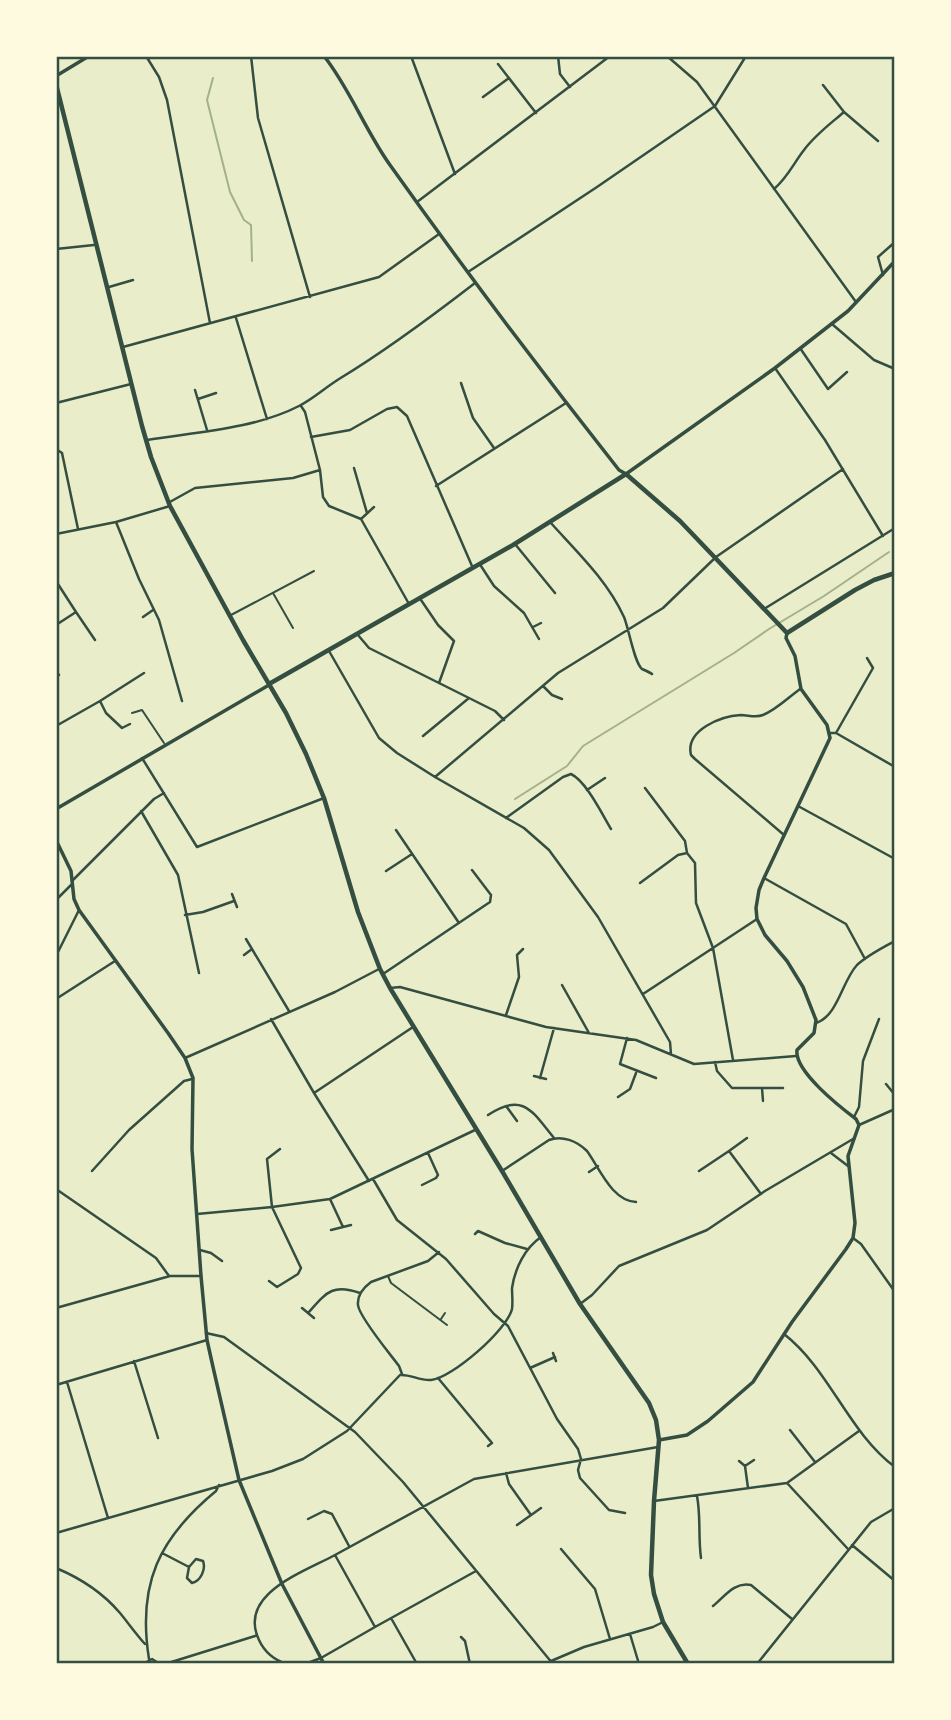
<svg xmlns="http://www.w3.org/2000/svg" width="951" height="1720" font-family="'Exo 2',sans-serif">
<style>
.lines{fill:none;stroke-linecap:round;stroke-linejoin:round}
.stream{stroke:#a3b18a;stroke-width:2}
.service{stroke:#344e41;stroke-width:2}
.minor{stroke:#344e41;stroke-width:2.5}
.tertiary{stroke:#344e41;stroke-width:3.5}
.secondary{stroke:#344e41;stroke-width:3.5}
.primary{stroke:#344e41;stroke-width:4.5}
.neatline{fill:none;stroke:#344e41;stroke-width:2.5}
</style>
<rect width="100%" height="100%" fill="#e9edc9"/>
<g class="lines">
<path class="stream" d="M213,78L207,100L230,192L244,220L251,225L252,261
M515,799L567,766L583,746L734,653L769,629L824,596L889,552"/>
<path class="service" d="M273,593L293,628
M231,615L314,571
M132,713L142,710L164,743
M388,1276L391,1283L447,1325
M441,1319L445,1313"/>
<path class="minor" d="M146,56L159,77L167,100L210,323
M251,56L258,118L310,297
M411,56L455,174
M558,56L560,74L570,87
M667,56L697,82L856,302
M891,56L895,60
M498,64L536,113
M823,85L844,112L878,141
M483,97L509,78
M774,189C788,177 793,164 804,150C815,135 830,124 844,112
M417,202L610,56
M56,249L94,245
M468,272L597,187L715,106L746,56
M883,275L878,257L895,242
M109,287L133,280
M236,318L267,419
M832,324L874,360L895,369
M123,347L379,277L439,234
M800,348L828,389L847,372
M775,368L825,440L883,536
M461,383L473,418L494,448
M195,390L207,430
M198,399L216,393
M56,403L131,384
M301,406L305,412L320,470L323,497L329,506L361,519L409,604
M311,437L350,430L387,409L397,407L407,416L472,566
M147,440C197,432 254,429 299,406C313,399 326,387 339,379C387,350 431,317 475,283
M56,449L62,453L78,529
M354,468L367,513
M436,486L566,403
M168,503L195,488L293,478L320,470
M361,519L374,507
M116,522L139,579L159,620L182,701
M550,522C577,552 607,580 624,617C629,629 634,662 642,669C642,669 651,673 652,674
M56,534L116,522L170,506
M515,544L555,593
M481,566L494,586L524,613L539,639
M56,581L76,612L56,625
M421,600L438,625L454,641L439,683
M764,609L895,528
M76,612L95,640
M143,617L153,610
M533,627L541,623
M358,635L369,648L495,711L504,720
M329,651L379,738L397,753L435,777L524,828L549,850L598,917L670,1042L671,1054
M56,671L59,675
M543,686L552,695L562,699
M100,701L144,673
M56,726L100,701L106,713L122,728L130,724
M829,733H836L895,767
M836,733L873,668L867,658
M423,736L469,698
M142,758L197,847L324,798
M435,777L558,673L663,608L716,557L843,469
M645,788L685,841L687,853L695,863L696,903L713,948L733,1060
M587,790L605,778
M798,806L895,859
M141,811L178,875L199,973
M506,818L563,777L571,774C586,781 602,814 611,829
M396,830L459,923
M784,835L695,759L691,755C685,730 721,716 741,715C748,715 756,718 763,715C776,710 789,697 800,689
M386,871L412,854
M764,878L846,924L865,959
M72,881L154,799L164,793
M640,883L678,855L687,853
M232,894L237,907
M56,900L71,885
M185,915L203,912L234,901
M246,939L289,1011
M244,955L252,949
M56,956L79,910
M383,974L490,902L491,895L472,870
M562,985L589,1033
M390,988L400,987L546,1027L636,1040L694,1064L796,1056
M643,994L757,919
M56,999L115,961
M506,1015L519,977L517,955L523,949
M271,1019L314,1093L369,1181
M894,1019H895
M816,1023C838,1016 842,981 857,965C868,955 882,948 895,941
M627,1038L620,1064L656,1078
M185,1058L335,992L379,969
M715,1062L717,1071L732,1088H783
M534,1076L546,1079
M540,1078L554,1028
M886,1084L895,1095
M762,1088L763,1101
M314,1093L413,1027
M618,1097L630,1089L636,1073
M506,1106L517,1121
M488,1115C524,1091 533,1113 554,1138
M854,1117L859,1107L863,1061L879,1019
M859,1125L895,1109
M729,1151L747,1138
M831,1153L848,1166
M92,1171L129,1130L184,1081L192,1079
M502,1171L549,1140C562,1135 577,1141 587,1151C600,1169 612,1201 636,1202
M699,1171L729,1151L761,1194
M589,1172L598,1166
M373,1179L397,1220L446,1259L494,1314L508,1326L557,1419L578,1449L581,1459L578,1470L580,1478L609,1510L625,1513
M422,1185L436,1178L438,1175L428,1153
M56,1189L156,1258L169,1276
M330,1199L343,1227
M197,1214L272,1207L330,1199L475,1130
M331,1230L351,1225
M475,1234L478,1231L505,1243L527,1249
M853,1238L861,1244L895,1292
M200,1250L211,1253L222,1261
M269,1281L277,1287L298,1274L301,1268L272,1207L267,1159L280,1149
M580,1304L592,1295L619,1266L707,1230L765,1191L853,1139
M56,1308L170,1276H201
M302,1308L314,1318
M308,1313C326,1293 332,1283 360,1293
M206,1333L224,1337L355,1432L403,1482L553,1664
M784,1334C830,1370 848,1432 895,1467
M553,1353L556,1361
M134,1361L158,1438
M530,1368L555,1357
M402,1374L399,1366C391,1355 359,1317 358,1305C357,1295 363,1288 371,1282L428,1261L439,1252
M438,1378L492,1443L488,1446
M67,1382L108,1518
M56,1385L207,1340
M790,1430L815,1462
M739,1461L745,1466
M506,1473L509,1484L531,1515
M787,1483L848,1549
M748,1488L745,1466L754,1460
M697,1496C701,1517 698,1536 701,1558
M654,1501L787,1483L859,1431
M308,1519L324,1511L332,1514L349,1546
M517,1525L541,1508
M56,1533L272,1471L303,1459L347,1431L400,1375C410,1374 420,1381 431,1380C452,1378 507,1330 512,1309C513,1302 512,1295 512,1288C515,1268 525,1248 541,1237
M852,1545L895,1581
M561,1549L595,1589L610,1639
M162,1553L189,1567
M335,1555L474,1479L658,1447
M196,1559L203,1561C206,1569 201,1581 192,1583L187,1578L189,1567Z
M56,1568C80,1578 103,1593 120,1613C129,1624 136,1634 145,1644
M713,1606C724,1597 735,1581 751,1585L792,1619
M391,1618L417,1664
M375,1627L476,1571
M630,1634L639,1664
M461,1637L465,1641L470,1664
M149,1659C137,1584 159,1538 216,1491L219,1485
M143,1664L152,1659L160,1664
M165,1664L255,1636
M287,1664C274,1660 265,1653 259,1640C237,1594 304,1572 335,1555L375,1627L321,1658L305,1664
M544,1664L584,1647L653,1627L663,1622
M757,1664L871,1522L895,1508"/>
<path class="tertiary" d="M324,56C350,89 365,130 390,165C464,269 540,370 619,470L626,474
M56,76L89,56
M56,840L71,871L74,899L79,910L168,1033L185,1058L193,1078L192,1149L201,1276L207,1340L213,1367L239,1480L282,1584L324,1664
M659,1440L687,1435L708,1421L753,1382L792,1322L846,1249L853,1238L855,1223L848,1156L859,1125L856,1119C840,1107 794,1071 797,1050L814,1033L816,1020L803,987L787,961L765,935L757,919L756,908L759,890L764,878L830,738L827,725L801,689L795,656L786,638L787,633"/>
<path class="secondary" d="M626,474L775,368L848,311L895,261
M56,809L269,685"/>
<path class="primary" d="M56,84L142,426L151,457L170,506L243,640L286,713L306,754L324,798L358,912L380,969L390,988L502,1171L580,1304L649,1403L656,1420L659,1440L654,1501L651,1575L654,1594L663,1622L688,1664
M269,684L513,545L626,474L680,521L787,633L855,590L874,580L895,573"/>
</g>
<rect width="951" height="1720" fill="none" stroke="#fefae0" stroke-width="116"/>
<rect x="58" y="58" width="835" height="1604" class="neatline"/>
</svg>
